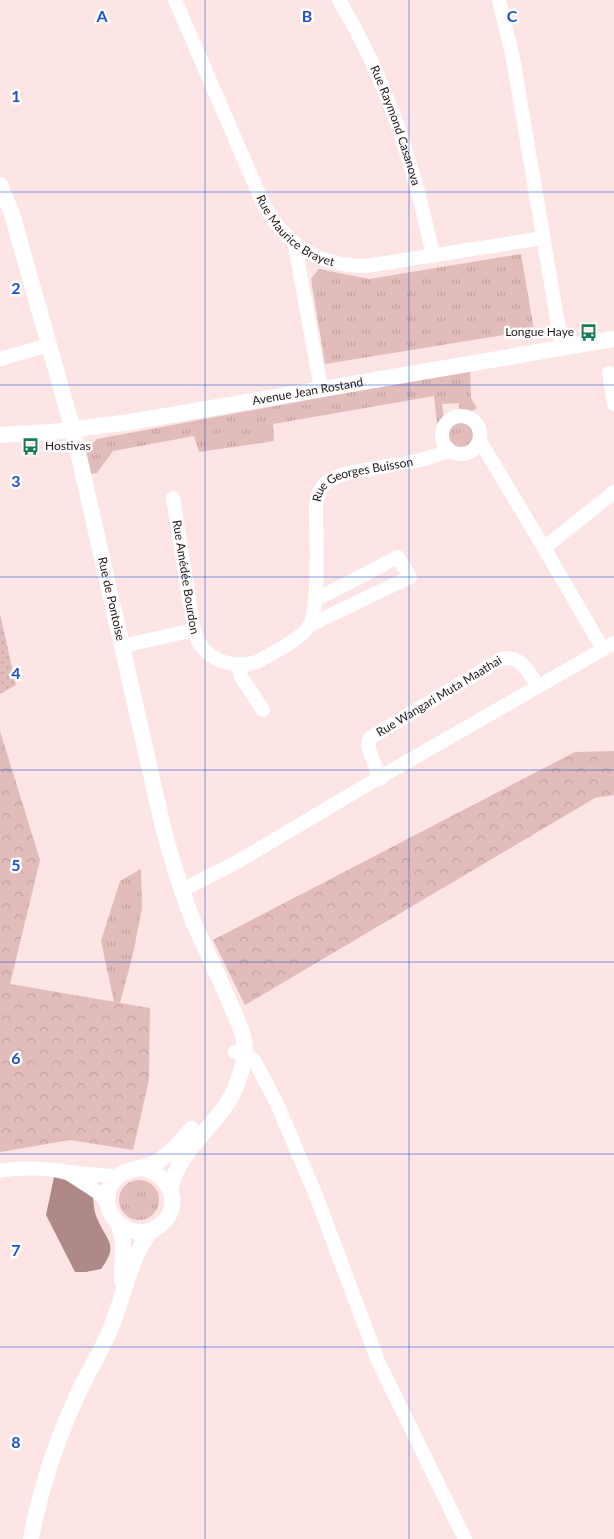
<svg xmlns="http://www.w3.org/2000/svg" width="614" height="1539" font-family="Lato,sans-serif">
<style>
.grass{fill:url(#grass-tufts)}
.forest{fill:url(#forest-crowns)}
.park{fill:url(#park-dots)}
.water{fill:#ae8987}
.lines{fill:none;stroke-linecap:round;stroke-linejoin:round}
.minor{stroke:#fff;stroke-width:14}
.tertiary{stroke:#fff;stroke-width:16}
.grid{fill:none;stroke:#1d4ed8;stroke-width:1;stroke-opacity:0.55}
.labels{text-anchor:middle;stroke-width:5;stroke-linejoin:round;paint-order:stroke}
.street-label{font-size:12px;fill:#241717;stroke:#fff}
.poi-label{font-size:12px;fill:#241717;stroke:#fff;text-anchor:end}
.grid-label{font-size:16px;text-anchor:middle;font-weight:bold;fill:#1d4ed8;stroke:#fff;stroke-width:5;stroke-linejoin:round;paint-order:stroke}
</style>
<defs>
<pattern id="grass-tufts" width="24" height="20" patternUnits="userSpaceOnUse" patternTransform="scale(1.25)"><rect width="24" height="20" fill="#e1bcba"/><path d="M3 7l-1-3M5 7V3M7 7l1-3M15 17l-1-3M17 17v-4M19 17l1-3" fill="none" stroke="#c1a19f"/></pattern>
<pattern id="forest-crowns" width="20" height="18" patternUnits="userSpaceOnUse" patternTransform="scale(1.25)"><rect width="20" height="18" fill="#e1bcba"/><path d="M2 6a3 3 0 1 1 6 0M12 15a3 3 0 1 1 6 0" fill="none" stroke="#c1a19f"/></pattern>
<pattern id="park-dots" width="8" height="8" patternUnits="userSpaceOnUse" patternTransform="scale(1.25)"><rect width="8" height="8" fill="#e1bcba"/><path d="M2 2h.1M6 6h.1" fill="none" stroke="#c1a19f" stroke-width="1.8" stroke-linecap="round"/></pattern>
</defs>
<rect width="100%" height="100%" fill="#fce5e4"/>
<path class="grass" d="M521,254L534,330L325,364L311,279L319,269L369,279Z
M470,370L471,398L477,408L471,412H460L459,403L442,404L444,418L437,424L434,396L273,424L274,441L199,452L194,436L113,451L97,473L91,474L85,452L97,439Z
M447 435a13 13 0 1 1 26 0a13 13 0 1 1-26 0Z
M141,869L142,908L133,954L120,1003L114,1002L101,941L120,881Z
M119 1200a20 20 0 1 1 40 0a20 20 0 1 1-40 0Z"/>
<path class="forest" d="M0,731L40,860L10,984L150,1008L149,1080L133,1150L70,1140L0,1152Z
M614,751V795L595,798L245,1005L213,940L575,752Z"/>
<path class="park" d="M0,614L16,685L0,694Z"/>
<path class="water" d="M54,1177L72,1182L93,1198C94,1205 94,1212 97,1218C106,1241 120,1244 101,1269L86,1272H75L46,1215Z"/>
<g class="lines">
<g class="minor">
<path id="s1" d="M175,0L262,201C284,244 317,266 366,266L543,238"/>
<path id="s2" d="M339,0C387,80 414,165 433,256"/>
<path d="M499,0L513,58L562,348"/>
<path d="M295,245L321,389"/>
<path d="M0,359L49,345"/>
<path d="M609,373L614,404"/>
<circle cx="461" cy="435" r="19"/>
<path d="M480,441L544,548L603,649"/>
<path id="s3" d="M173,498L194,630C201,658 230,670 257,662C272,653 301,640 310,625C320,607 316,531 316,506C317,499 318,491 324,485C336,473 354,472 370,469C396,464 425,462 449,450"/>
<path d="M544,548L614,492"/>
<path d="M310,625L410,577L398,557L315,600"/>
<path d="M122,646L194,630"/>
<path d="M238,665L241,677L263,710"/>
<path id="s4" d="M380,779L369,749L368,745L370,738L501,659C521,654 528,672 538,686"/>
<path d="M182,890L237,862L370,783L614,643"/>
<path d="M235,1052L244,1054L254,1060L277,1104L315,1193L378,1361L465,1539"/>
<path d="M0,1171C40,1163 78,1176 119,1176"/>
<path d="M71,1175L99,1193L108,1204"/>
</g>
<g class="tertiary">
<path id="s5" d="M0,185L12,214L73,430L163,827C172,861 182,895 196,928C208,955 221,981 232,1008C236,1018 242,1029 244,1040C246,1053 243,1068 238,1081C224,1123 180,1144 170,1190"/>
<path id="s6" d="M0,435L51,432L130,422L614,339"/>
<path d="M141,1168C170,1172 185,1207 159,1226C129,1247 92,1209 114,1180C125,1167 141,1170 155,1163C170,1155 181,1141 191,1129"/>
<path d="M119,1225L123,1242L122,1281"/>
<path d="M31,1539C40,1490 55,1444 76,1398C86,1375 100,1354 110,1330C124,1297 129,1258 152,1230"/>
</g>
</g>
<path class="grid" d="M205,0V1539M409,0V1539M0,192H614M0,385H614M0,577H614M0,770H614M0,962H614M0,1154H614M0,1347H614"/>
<defs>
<symbol id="bus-bare" viewBox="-9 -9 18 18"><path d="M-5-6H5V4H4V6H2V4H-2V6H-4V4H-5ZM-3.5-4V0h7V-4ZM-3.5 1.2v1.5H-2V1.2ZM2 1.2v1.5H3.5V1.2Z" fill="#1b7d56" stroke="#fff" stroke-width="2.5" paint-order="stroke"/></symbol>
</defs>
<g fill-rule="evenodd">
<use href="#bus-bare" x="576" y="320" width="25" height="25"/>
<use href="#bus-bare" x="18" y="434" width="25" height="25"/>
</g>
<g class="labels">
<g class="street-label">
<text dy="4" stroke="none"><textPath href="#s2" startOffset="138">Rue Raymond Casanova</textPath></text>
<text dy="4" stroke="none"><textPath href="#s1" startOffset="265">Rue Maurice Brayet</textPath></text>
<text dy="4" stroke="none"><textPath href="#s6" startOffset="311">Avenue Jean Rostand</textPath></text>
<text dy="4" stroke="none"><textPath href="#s3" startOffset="458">Rue Georges Buisson</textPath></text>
<text dy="4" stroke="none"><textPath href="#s3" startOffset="80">Rue Amédée Bourdon</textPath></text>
<text dy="4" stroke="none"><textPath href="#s5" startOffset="429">Rue de Pontoise</textPath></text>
<text dy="4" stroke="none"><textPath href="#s4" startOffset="124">Rue Wangari Muta Maathai</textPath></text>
</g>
<g class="poi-label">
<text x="574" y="336">Longue Haye</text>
<text x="45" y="450" text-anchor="start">Hostivas</text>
</g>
</g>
<g class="grid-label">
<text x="102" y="22">A</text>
<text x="307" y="22">B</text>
<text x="512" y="22">C</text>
<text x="16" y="102">1</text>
<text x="16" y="294">2</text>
<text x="16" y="487">3</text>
<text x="16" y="679">4</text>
<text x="16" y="871">5</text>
<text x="16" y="1064">6</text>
<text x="16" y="1256">7</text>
<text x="16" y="1448">8</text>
</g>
</svg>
